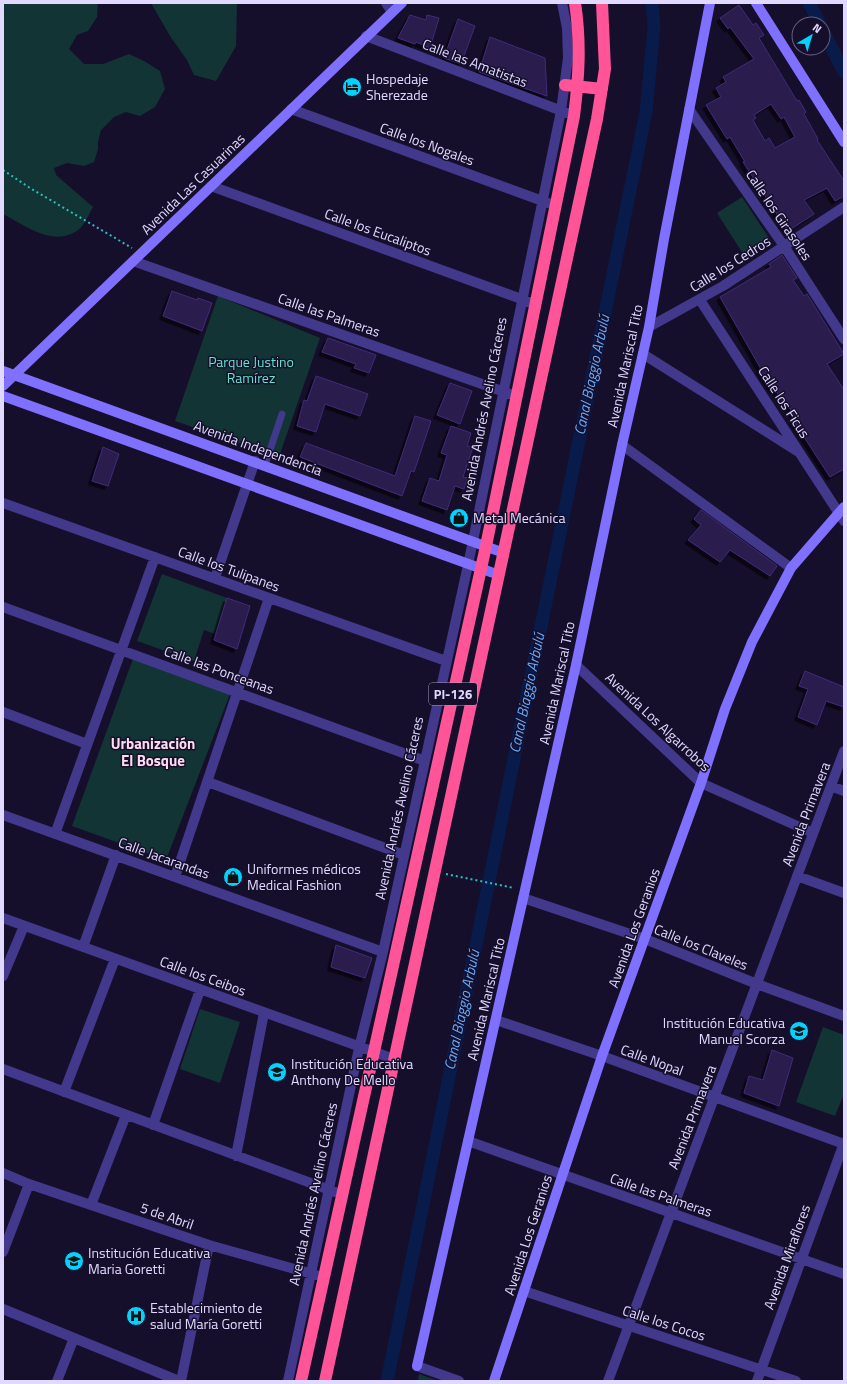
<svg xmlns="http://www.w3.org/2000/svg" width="847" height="1384" font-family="'Titillium Web',sans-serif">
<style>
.green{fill:#123435}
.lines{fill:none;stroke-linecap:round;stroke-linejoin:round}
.canal{stroke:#081b4b;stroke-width:13}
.building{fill:#291a4d;stroke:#412b7a;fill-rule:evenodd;filter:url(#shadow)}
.path{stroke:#2abfc2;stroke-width:2;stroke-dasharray:2 3;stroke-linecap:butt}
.lane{stroke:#42388c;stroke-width:7}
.street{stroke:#42388c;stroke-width:10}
.secondary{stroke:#8070ff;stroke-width:10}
.highway{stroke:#ff5498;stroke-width:12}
.labels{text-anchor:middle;stroke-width:3;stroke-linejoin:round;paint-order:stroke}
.shield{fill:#160f2b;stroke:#a49cbf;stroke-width:1}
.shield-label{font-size:13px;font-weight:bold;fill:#e1d9ff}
.street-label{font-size:14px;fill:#e1d9ff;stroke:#160f2b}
.poi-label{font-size:14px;fill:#e1d9ff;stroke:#160f2b;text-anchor:start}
.park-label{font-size:14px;fill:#5ee6cf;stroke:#160f2b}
.water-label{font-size:15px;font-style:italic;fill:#67acff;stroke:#160f2b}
.neighbourhood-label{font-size:15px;font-weight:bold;fill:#ffdbef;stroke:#160f2b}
</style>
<defs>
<filter id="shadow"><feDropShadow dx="-3.5" dy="3.5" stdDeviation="0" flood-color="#0009"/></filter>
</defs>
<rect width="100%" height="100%" fill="#160f2b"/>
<path class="green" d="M3,3H98L97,17L88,31L77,35L69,49L84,64H103L129,54L144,61L160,71L165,89L155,107L140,116L126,112L114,117L101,130L98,142V149L94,162L84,166L67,163L54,168L56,175L93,207C89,214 84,226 78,230C54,248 24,225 3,214Z
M151,3H237L236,46L216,81L194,75L187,60L170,36Z
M742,197L771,241L745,257L717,213Z
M218,296L320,338L279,457L175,421Z
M162,574L227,598L215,634L204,630L194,661L137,641Z
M134,656L230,694L166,860L72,826Z
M200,1009L240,1022L220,1083L180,1069Z
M823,1027L844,1035V1094L835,1116L796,1102Z
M419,1374L439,1381H418Z"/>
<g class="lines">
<path class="canal" d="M809,3L820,24
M823,31L844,72
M387,1381L646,112L654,27L652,3"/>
</g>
<path class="building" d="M739,5L753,25L756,23L764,35L759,38L797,101L799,100L806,112L804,114L818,139L817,140L844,181V196L835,201L827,188L804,200L814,214L788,231L743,162H745L730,137L727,139L706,105L721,97L716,88L726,82L723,77L754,59L730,27L728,29L720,18ZM771,104L781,119L784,117L795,137L775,148L769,138L765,141L753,120L756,118L754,115Z
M410,15L426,20L427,15L439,18L430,48L416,42L415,44L398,38Z
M458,19L475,26L461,64L444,58Z
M490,37L545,58L547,96L479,72Z
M782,255L797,278L793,280L804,296L807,294L844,354L827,364L844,390V469L830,477L793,420L796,418L784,399L782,401L775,389L774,391L760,370L761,369L720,297L771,267L769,264Z
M172,291L197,300L198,298L212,303L202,331L163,316Z
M328,338L376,355L369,373L354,368L356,364L322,352Z
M316,376L368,394L360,416L325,404L316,432L297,426L304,400L307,401Z
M450,383L472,391L460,424L437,415Z
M415,416L431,421L414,472L411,471L402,496L300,457L306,443L395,476Z
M451,426L471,433L467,446L473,447L463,477L468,478L464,489L455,486L447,510L422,501L430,478L439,481L447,455L441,453Z
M103,447L119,454L108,486L92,481Z
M701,510L777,566L770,576L730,550L720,562L688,540L701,525L694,519Z
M227,598L250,606L237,649L214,640Z
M805,671L844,687V707L826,701L817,725L798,717L808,689L799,686Z
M336,945L372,958L365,978L331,967Z
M772,1050L793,1058L779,1106L744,1093L749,1076L763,1080Z"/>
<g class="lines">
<path class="path" d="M3,170L30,188L132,248
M446,874L514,888"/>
<path class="lane" d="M265,465L282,414"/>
<path class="street" d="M386,3L392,12
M366,36L567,113
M291,109L548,203
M689,109L784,246L844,339
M211,186L535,304
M133,261L516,396
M700,300L844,521
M649,327L723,286L844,207
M643,354L797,451
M622,445L791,568
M3,503L446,661
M215,578L255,461
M3,607L425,761
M576,665L701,783L813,833
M3,712L87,744
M208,782L404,855
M831,786L844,791
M3,815L383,952
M55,834L155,557
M797,876L844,893
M175,877L269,598
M523,898L645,939L757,984L844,1016
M3,918L394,1059
M83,947L116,855
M3,976L24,926
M496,1020L602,1056L844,1144
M3,1069L335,1192
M64,1092L115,959
M153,1125L200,990
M468,1141L844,1274
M236,1156L264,1013
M3,1173L29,1184L209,1245L316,1275
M91,1205L126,1115
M3,1252L29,1184
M524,1291L796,1381
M3,1309L179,1381
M417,1366L459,1381
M57,1381L74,1338
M181,1381L209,1245
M288,1381L359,1048L383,952L468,565L561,111L568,58L567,28L562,3
M608,1381L844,751
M757,1381L844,1143"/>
<path class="secondary" d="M756,3L844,142
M3,371L504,553
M3,386L402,3
M3,396L499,575
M417,1366L576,665L622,445L649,327L664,239L710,3
M494,1381L602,1056L701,783L725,709L752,642L791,568L844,507"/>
<path class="highway" d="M565,85L602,89
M301,1381L486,546L574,116C579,77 581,42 575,3
M325,1381L597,119L605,69L602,3"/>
</g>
<defs>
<symbol id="hotel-disc" viewBox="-11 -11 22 22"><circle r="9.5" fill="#05d1ff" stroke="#160f2b"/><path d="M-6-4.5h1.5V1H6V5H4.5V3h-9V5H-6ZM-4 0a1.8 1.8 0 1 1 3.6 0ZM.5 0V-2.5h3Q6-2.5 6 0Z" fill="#111"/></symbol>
<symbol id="shop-disc" viewBox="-11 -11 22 22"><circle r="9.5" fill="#05d1ff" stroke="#160f2b"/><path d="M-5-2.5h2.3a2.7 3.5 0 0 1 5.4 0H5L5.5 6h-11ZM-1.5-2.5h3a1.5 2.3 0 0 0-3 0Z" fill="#111"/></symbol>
<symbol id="school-disc" viewBox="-11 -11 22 22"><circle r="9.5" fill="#05d1ff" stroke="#160f2b"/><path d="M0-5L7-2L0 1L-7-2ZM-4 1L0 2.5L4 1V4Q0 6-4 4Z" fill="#111"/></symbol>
<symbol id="hospital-disc" viewBox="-11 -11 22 22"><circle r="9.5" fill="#05d1ff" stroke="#160f2b"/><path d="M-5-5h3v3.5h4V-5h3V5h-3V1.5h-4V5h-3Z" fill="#111"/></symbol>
</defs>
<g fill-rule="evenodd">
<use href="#hotel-disc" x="341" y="76" width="22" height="22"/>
<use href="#shop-disc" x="448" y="507" width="22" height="22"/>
<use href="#shop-disc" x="222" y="866" width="22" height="22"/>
<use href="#school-disc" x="788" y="1020" width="22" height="22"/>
<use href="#school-disc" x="266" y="1061" width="22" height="22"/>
<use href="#school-disc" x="63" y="1250" width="22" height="22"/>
<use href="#hospital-disc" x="125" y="1305" width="22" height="22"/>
</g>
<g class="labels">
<rect class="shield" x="429" y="683" width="48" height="22" rx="3"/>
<g class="shield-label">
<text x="453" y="699">PI-126</text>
</g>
<g class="street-label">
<text transform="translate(475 63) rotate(21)" y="5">Calle las Amatistas</text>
<text transform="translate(427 144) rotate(20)" y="5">Calle los Nogales</text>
<text transform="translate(193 184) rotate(-44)" y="5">Avenida Las Casuarinas</text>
<text transform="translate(779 215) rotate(56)" y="5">Calle los Girasoles</text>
<text transform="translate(378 232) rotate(20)" y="5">Calle los Eucaliptos</text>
<text transform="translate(730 264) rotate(-32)" y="5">Calle los Cedros</text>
<text transform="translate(329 315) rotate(19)" y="5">Calle las Palmeras</text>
<text transform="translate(625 366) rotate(-78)" y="5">Avenida Mariscal Tito</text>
<text transform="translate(784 402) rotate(57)" y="5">Calle los Ficus</text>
<text transform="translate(484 409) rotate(-79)" y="5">Avenida Andrés Avelino Cáceres</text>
<text transform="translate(258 448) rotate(20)" y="5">Avenida Independencia</text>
<text transform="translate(229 569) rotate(20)" y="5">Calle los Tulipanes</text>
<text transform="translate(219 670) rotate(20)" y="5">Calle las Ponceanas</text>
<text transform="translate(557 683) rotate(-78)" y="5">Avenida Mariscal Tito</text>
<text transform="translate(658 722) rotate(43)" y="5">Avenida Los Algarrobos</text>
<text transform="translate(399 808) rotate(-78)" y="5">Avenida Andrés Avelino Cáceres</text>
<text transform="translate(806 814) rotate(-69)" y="5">Avenida Primavera</text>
<text transform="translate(164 858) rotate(20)" y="5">Calle Jacarandas</text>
<text transform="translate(634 928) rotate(-70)" y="5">Avenida Los Geranios</text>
<text transform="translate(701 947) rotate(22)" y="5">Calle los Claveles</text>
<text transform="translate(203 976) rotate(20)" y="5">Calle los Ceibos</text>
<text transform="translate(486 999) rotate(-77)" y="5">Avenida Mariscal Tito</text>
<text transform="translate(652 1060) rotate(20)" y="5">Calle Nopal</text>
<text transform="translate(692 1117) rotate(-69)" y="5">Avenida Primavera</text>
<text transform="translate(313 1194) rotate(-78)" y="5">Avenida Andrés Avelino Cáceres</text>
<text transform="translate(661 1195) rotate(19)" y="5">Calle las Palmeras</text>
<text transform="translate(167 1216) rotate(19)" y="5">5 de Abril</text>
<text transform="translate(528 1235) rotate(-72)" y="5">Avenida Los Geranios</text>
<text transform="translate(787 1257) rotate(-70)" y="5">Avenida Miraflores</text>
<text transform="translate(664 1323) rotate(18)" y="5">Calle los Cocos</text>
</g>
<g class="poi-label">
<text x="366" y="84">Hospedaje<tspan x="366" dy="16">Sherezade</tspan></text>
<text x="473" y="523">Metal Mecánica</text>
<text x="247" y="874">Uniformes médicos<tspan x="247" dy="16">Medical Fashion</tspan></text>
<text x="785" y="1028" text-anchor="end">Institución Educativa<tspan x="785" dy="16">Manuel Scorza</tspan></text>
<text x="291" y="1069">Institución Educativa<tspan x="291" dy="16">Anthony De Mello</tspan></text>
<text x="88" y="1258">Institución Educativa<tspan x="88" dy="16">Maria Goretti</tspan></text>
<text x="150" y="1313">Establecimiento de<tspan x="150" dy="16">salud María Goretti</tspan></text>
</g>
<g class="park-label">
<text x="251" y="367">Parque Justino<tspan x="251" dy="16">Ramírez</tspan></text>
</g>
<g class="water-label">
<text transform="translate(592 375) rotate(-78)" y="5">Canal Biaggio Arbulú</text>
<text transform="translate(527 693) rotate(-78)" y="5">Canal Biaggio Arbulú</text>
<text transform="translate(462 1010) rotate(-78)" y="5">Canal Biaggio Arbulú</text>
</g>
<g class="neighbourhood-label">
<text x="153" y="749">Urbanización<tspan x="153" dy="17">El Bosque</tspan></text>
</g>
</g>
<rect width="847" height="1384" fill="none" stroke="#e1d9ff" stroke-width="8"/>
<g transform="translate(811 36) rotate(38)"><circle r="19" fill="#160f2b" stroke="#676080"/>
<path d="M0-3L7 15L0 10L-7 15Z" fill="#05d1ff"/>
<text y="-6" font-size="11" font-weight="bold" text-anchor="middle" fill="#e1d9ff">N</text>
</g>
</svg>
